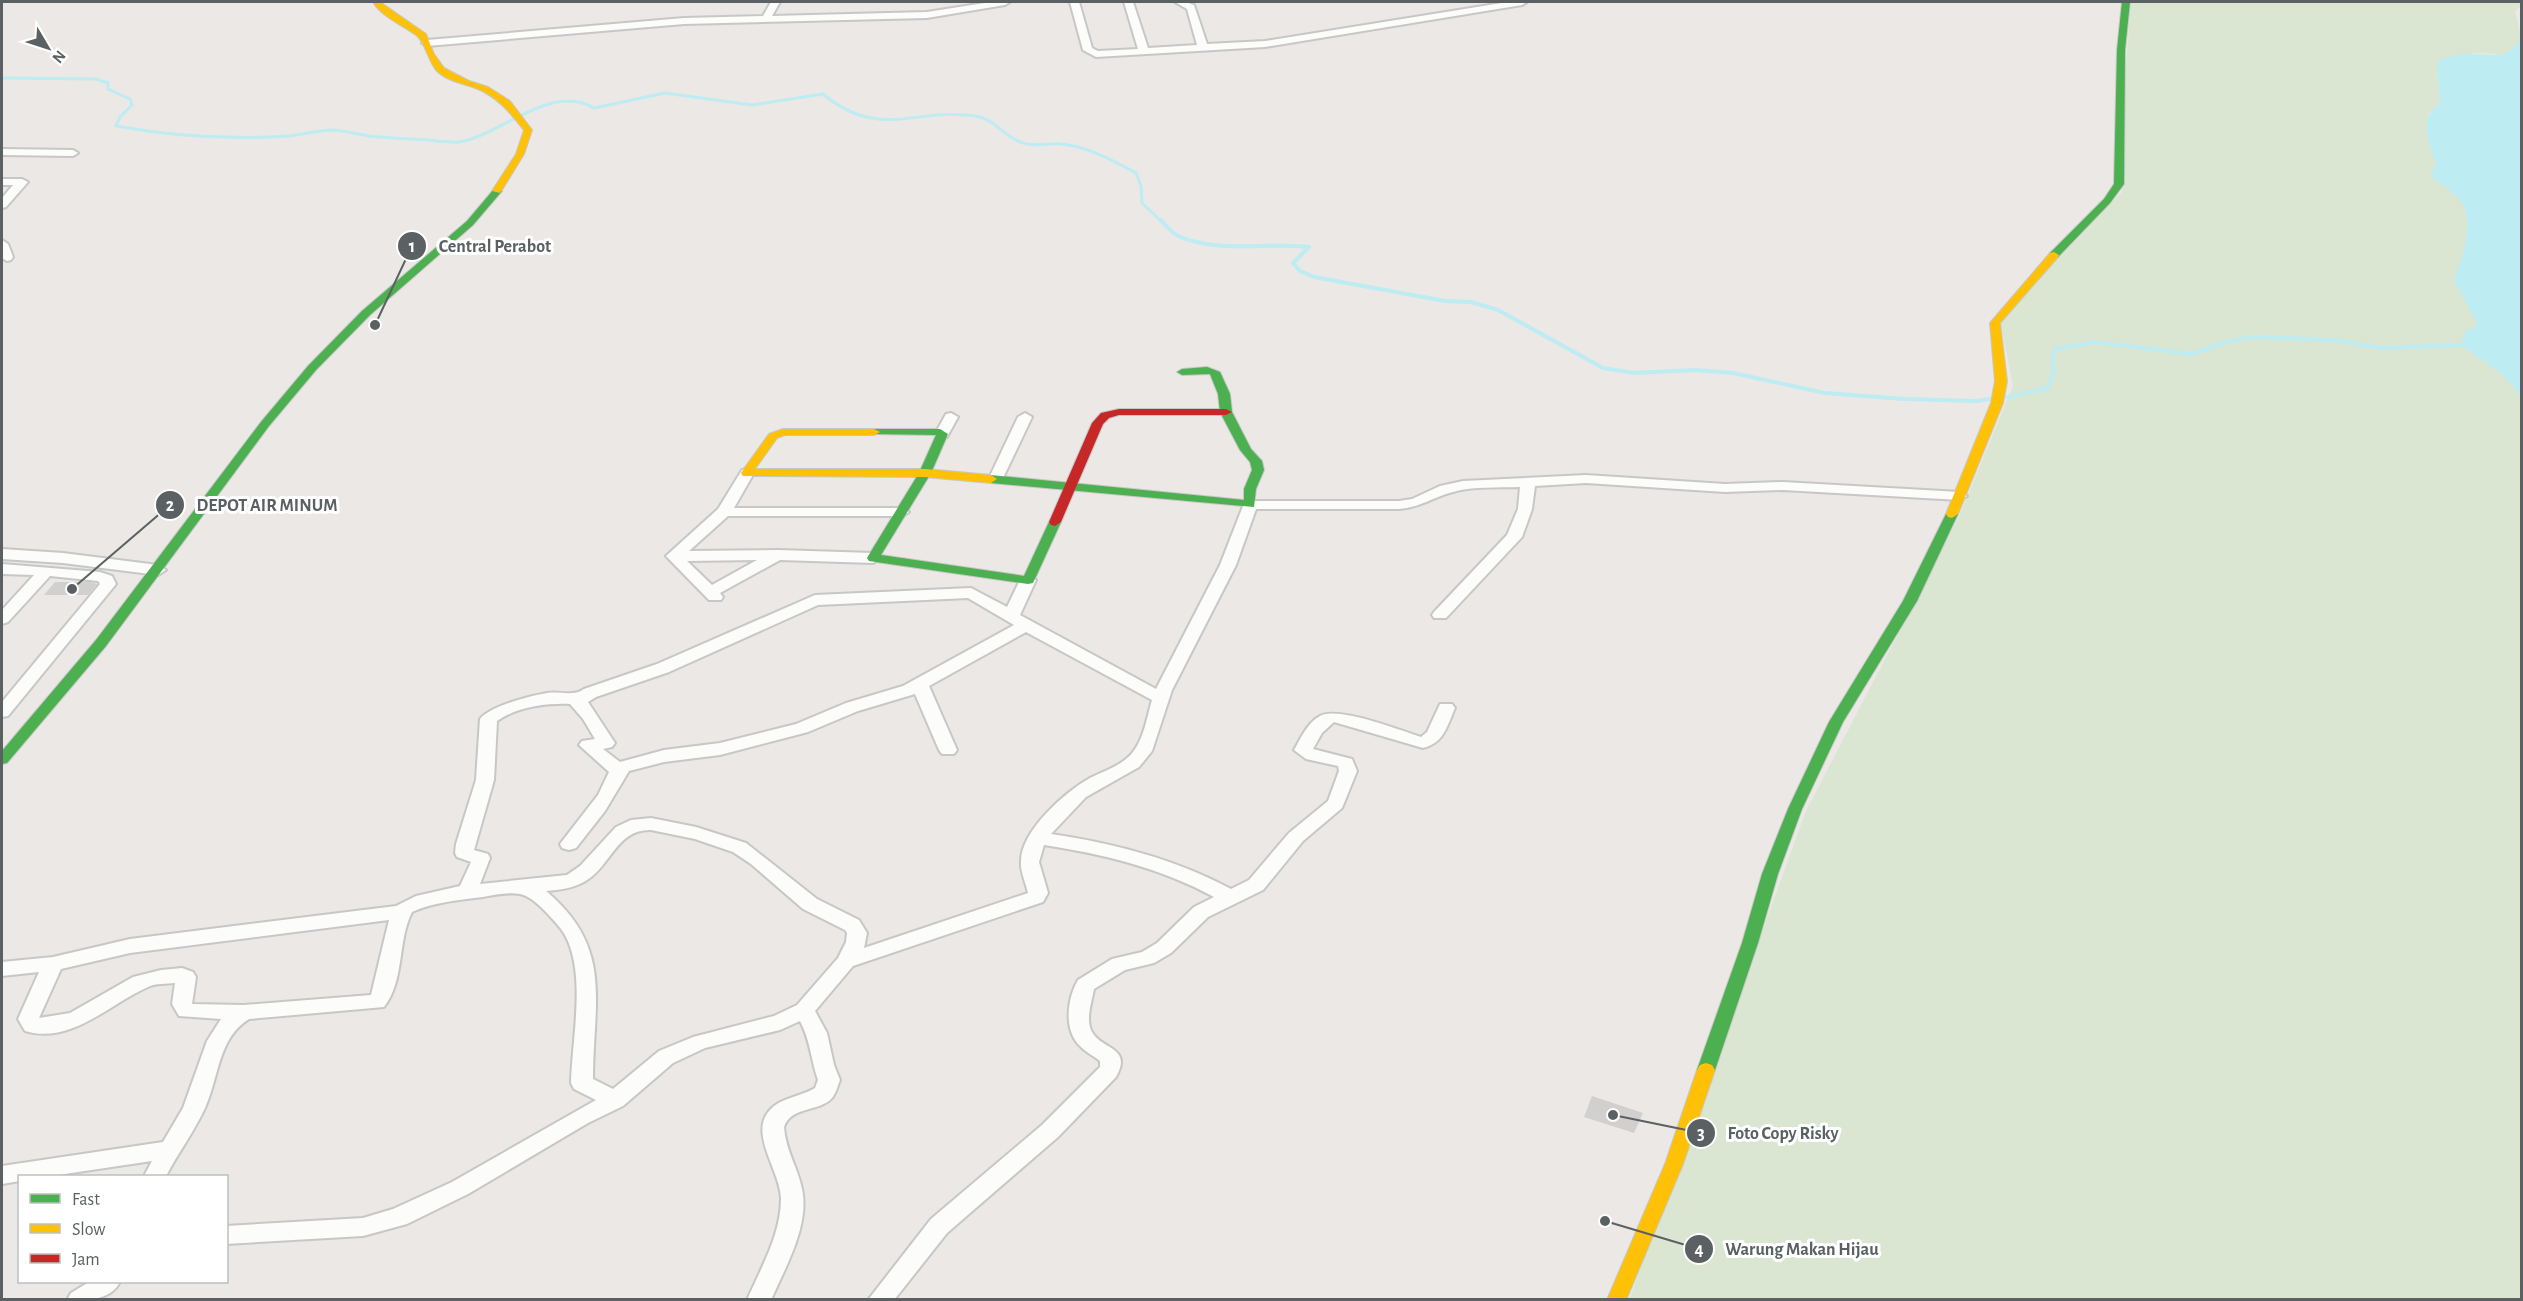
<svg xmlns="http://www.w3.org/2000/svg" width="2523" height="1301" font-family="'Alegreya Sans',sans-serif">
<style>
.green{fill:#dae5d2}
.water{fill:#bdecf2}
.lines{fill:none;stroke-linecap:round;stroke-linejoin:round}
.stream-far1{stroke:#bdecf2;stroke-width:3}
.stream{stroke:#bdecf2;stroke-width:4}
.building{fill:#d2d0cf}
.street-casing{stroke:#c7c7c7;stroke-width:4}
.fast-casing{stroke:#c7c7c7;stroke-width:2}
.slow-casing{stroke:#c7c7c7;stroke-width:2}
.jam-casing{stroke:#c7c7c7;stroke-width:2}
.street{fill:#fcfcfb;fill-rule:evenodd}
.fast{fill:#4caf50;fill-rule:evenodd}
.slow{fill:#ffc107;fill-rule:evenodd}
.jam{fill:#c62828;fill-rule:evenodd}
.leader{fill:none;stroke:#5b6163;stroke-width:2}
.callout-dot{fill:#5b6163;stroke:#fff;stroke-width:2}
.mark-label{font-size:18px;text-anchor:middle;font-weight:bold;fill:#fff}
.callout-label{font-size:18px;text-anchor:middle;font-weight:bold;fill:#5b6163;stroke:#fff;stroke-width:6;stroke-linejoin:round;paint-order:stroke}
</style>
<rect width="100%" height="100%" fill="#ebe8e5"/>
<path class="green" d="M2131,2H2521V6L2515,11L2521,37C2504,65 2498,51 2473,53C2461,55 2448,64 2437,68L2440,103L2428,115L2430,147L2436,163L2430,176C2440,184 2459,194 2464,207C2473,231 2461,258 2455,281L2479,325L2461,345L2502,374L2521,396V1299L1629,1300L1806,811L1958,519L2013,386L2002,329L1997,323L2122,192L2124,91Z"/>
<path class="water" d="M2521,37V396L2502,374L2461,345L2464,333L2478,325L2454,281C2461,258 2473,230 2464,207C2459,194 2440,184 2430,176L2436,163C2431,150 2421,126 2430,114C2432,110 2437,106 2440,103L2437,68L2440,59C2451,57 2463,53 2473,54C2498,54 2506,62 2521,37Z"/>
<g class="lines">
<path class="stream-far1" d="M2,78L96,79L108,83V89L130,99L132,105L120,117L116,126C172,136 231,140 288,136C303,135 318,130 333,130C345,131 357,134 369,136C388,138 408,139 428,140C438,141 450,143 459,142C501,135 552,82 594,108L665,93L752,105L823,94C880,141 915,107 976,116C995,119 1005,138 1023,143C1035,147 1048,143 1060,144C1087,146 1112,160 1136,173L1141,186L1142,203L1162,222"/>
<path class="stream" d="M1161,220C1166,226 1172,233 1178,236C1219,254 1266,242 1309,247L1293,263L1300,271L1314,277L1445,301L1471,302L1498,310L1603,368L1634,373L1696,370L1733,373L1825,393L1904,399L1976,401L1989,399
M2007,397L2048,388L2054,370L2052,359L2055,349L2095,342L2192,354L2229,341L2254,337L2334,340L2380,348L2461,345"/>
</g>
<path class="building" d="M55,582H89L97,584L88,595H44Z
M1592,1096L1643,1113L1634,1133L1584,1117Z"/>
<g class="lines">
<defs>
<path id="street" d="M771,2H780L772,16L927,12L991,2H1010L1005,5L927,18L684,24L427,46L422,43L427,40L684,18L763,16Z
M1070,2H1079L1092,48L1098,51L1138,49L1124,2H1133L1148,48L1197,45L1187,9L1175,2H1186L1194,5L1207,44L1265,41L1508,2H1527L1522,5L1265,47L1096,57L1083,50Z
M2,149L73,150L78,153L73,156L2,155Z
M2,179H22L28,182L6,207L2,208V198L13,185H2Z
M2,240L8,244L13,257L11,260L7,261L2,258Z
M951,413L958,417L947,437L942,438L937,437L935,434L946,414Z
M1025,413L1032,417L1003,478L996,482L991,481L989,478L1018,417Z
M747,469L754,473L734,508H902L909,512L902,516H728L689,551L778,550L873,553L881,558L873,563L780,560L720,593L723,597L721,600H709L666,556L718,509L742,470ZM757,560L712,585L687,561Z
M1586,475L1725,484L1783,482L1960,492L1967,496L1960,500L1783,490L1725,492L1586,483L1535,486L1532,509L1522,537L1446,618H1434L1432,615L1434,612L1507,535L1518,509L1520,487C1498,488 1474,486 1453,492C1433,497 1422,507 1399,509H1256L1236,565L1172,690L1152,751L1139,767L1086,797L1051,834C1113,843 1175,859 1231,889L1249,880L1289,833L1328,801L1339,771L1338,766L1306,759L1294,750C1301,738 1307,723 1320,716C1338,706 1399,730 1421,737L1427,732L1440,704H1452L1455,708C1447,726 1444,743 1423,748L1334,722L1322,733L1313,749L1352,759L1357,771L1342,808L1303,841L1263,890L1208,917L1171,953L1154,963L1125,970L1094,989C1092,1001 1085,1020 1092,1032C1102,1050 1133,1047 1116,1077L1058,1137L947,1233L894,1300H868L931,1219L1042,1125L1100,1067V1061C1094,1056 1087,1053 1081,1047C1063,1031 1067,999 1078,980L1112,959L1142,952L1157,943L1194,907L1214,897C1161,868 1103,854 1044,845L1039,862L1048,893L1043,902L853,966L815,1011L827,1033L834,1065L840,1080C838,1085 836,1093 832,1098C820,1112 791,1106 784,1127C785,1149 798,1168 802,1189C810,1225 785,1268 771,1300H747C761,1268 781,1234 781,1199C781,1169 742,1127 777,1104C789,1097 803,1095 815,1088L818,1080C811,1060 810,1039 800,1021L780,1030L705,1048L673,1063L623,1106L588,1123L468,1194L407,1224L363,1236L226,1244V1226L363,1218L393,1209L452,1182L596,1100L574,1089L571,1083C572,1040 586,976 566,937C562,928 553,920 546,912C539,905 530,896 520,894C508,892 495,895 483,897C459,900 434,902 412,912C397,942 405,980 384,1007L249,1019C218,1038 219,1077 205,1108C194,1132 178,1153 166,1176H144L152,1161L51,1176H20V1181L2,1184V1166L163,1142L183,1108L207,1041L221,1019L179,1016L172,1004L175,983C166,984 156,983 148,987C109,1004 71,1045 25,1031L18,1019L39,972L2,976V962L53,957L130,939L396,906L416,896L460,886L471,862L457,857L455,853L456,844L476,780L480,719C490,706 530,696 547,693C560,691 573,697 584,689L657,664L815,595L971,588L1007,607L1020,580L1028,575L1036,580L1020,615L1156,689L1220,565L1245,501H1399L1412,499L1440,486L1463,481ZM968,598L1014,625L903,686L846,703L796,724L720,743L664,750L620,762L603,749L612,747L615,743L588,702L596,697L669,672L818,605ZM1026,632L1152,700C1147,717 1144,738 1133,752C1123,765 1104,771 1090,778C1065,792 1021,831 1021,861C1020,872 1026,883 1028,893L864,948L867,933L859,920L817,899L746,843L696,827L651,818L631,820L616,827L580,866L567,875L480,884L490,858L488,854L474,850L494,780L497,721C517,707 546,703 570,704L583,719L595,739L582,741L579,745L609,772L598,795L560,844L562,848L569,850L576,848L605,811L629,771L664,762L720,755L808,732L858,711L915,694L939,750L942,754H954L957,750L929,686ZM651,830L695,839L733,852L751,864L803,909L845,930L847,933L846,942L838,958L797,1005L774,1016L693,1037L659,1051L613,1089L593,1079C593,1001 614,948 546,891C560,890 575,888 587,880C611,865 617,829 651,830ZM389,920L371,995L244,1005L192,1004L196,977L193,972L182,968L161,970L133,977L70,1013L39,1018L61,969L130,953Z
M2,549L63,553L158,565L166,570L158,575L63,563L2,559Z
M2,564L100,572L112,576L116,584L8,716L2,717V702L100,584L98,581L50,576L8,622L2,624V610L34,575L2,574Z
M89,1282H120C110,1301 87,1300 67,1300L71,1293Z"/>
<path id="fast" d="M2122,2H2130L2125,50L2124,184L2110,203L2058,257H2050V253L2104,199L2114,184L2117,50Z
M494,189L502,191L473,225L370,315L316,370L269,426L106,646L7,763L2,764V751L96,640L261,422L308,366L362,311L467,221Z
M1207,367L1220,372L1230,394L1232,412L1251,449L1262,461L1264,470L1256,489L1254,507L991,483L985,479L991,475L1244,500V489L1252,470L1250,462L1240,450L1220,412L1218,394L1210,374L1182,375L1177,372L1182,369Z
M874,429H940L948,434L931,473L881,555L1024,576L1049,522L1055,518L1059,519L1061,522L1033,583L1028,584L869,561L867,558L919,473L936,435L870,434L868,432Z
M1952,510L1958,514L1917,601L1843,722L1802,809L1778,874L1758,943L1715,1070L1712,1075L1706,1077L1700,1075L1697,1070L1742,943L1762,874L1788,809L1829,722L1903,601L1946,514Z"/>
<path id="slow" d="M373,2H380L426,34L434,54L444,68L469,81L488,87L510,101L532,130L524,154L500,193L492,191L516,154L524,130C511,114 501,101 484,92C470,84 449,83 437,71C428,61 425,41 416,35C402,25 381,16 373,2Z
M2054,252L2059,255L2058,257L2000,323L2007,381L2003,403L1958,514L1952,518L1948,517L1946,514L1991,403L1995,381L1990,323L2050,253Z
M783,429H874L880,432L874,435H785L777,438L755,469H925L991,475L997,479L991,483L925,477L743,476L741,473L769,434Z
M1706,1063L1712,1065L1715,1070L1683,1164L1626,1300H1607L1665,1164L1697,1070L1700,1065Z"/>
<path id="jam" d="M1119,409H1226L1232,412L1226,415H1119L1109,418L1103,424L1061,522L1055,526L1051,525L1049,522L1092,423L1101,413Z"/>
</defs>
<use href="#street" class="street-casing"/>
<use href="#fast" class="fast-casing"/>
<use href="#slow" class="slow-casing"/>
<use href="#jam" class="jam-casing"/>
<use href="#street" class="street"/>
<use href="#fast" class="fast"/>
<use href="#slow" class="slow"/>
<use href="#jam" class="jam"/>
</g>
<path class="leader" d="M375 325L412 246M72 589L170 505M1613 1115L1701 1133M1605 1221L1699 1249"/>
<g class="callout-dot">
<circle cx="375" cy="325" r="6"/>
<circle cx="72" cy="589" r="6"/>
<circle cx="1613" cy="1115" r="6"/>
<circle cx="1605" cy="1221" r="6"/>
<circle cx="412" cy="246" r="15"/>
<circle cx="170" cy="505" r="15"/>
<circle cx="1701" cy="1133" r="15"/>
<circle cx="1699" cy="1249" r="15"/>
</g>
<g class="mark-label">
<text x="412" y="252">1</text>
<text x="170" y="511">2</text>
<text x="1701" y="1139">3</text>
<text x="1699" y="1255">4</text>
</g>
<g class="callout-label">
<text x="495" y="252">Central Perabot</text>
<text x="267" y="511">DEPOT AIR MINUM</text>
<text x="1783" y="1139">Foto Copy Risky</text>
<text x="1802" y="1255">Warung Makan Hijau</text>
</g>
<rect width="2523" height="1301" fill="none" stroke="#5b6163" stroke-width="6"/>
<rect x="18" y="1175" width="210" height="108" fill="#ffffff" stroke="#bdc0c1" stroke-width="1.5"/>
<rect x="30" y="1194" width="30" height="9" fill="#4caf50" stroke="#bdc0c1" stroke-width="1.5"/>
<text x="72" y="1205" font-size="18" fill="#5b6163">Fast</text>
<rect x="30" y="1224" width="30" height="9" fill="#ffc107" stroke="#bdc0c1" stroke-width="1.5"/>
<text x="72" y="1235" font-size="18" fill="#5b6163">Slow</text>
<rect x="30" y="1254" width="30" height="9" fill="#c62828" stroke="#bdc0c1" stroke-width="1.5"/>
<text x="72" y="1265" font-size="18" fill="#5b6163">Jam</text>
<g transform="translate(48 48) rotate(129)" stroke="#ffffff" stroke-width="4.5" paint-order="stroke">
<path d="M0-4.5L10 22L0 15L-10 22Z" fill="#5b6163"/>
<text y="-9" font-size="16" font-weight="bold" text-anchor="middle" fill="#5b6163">N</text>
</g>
</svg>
